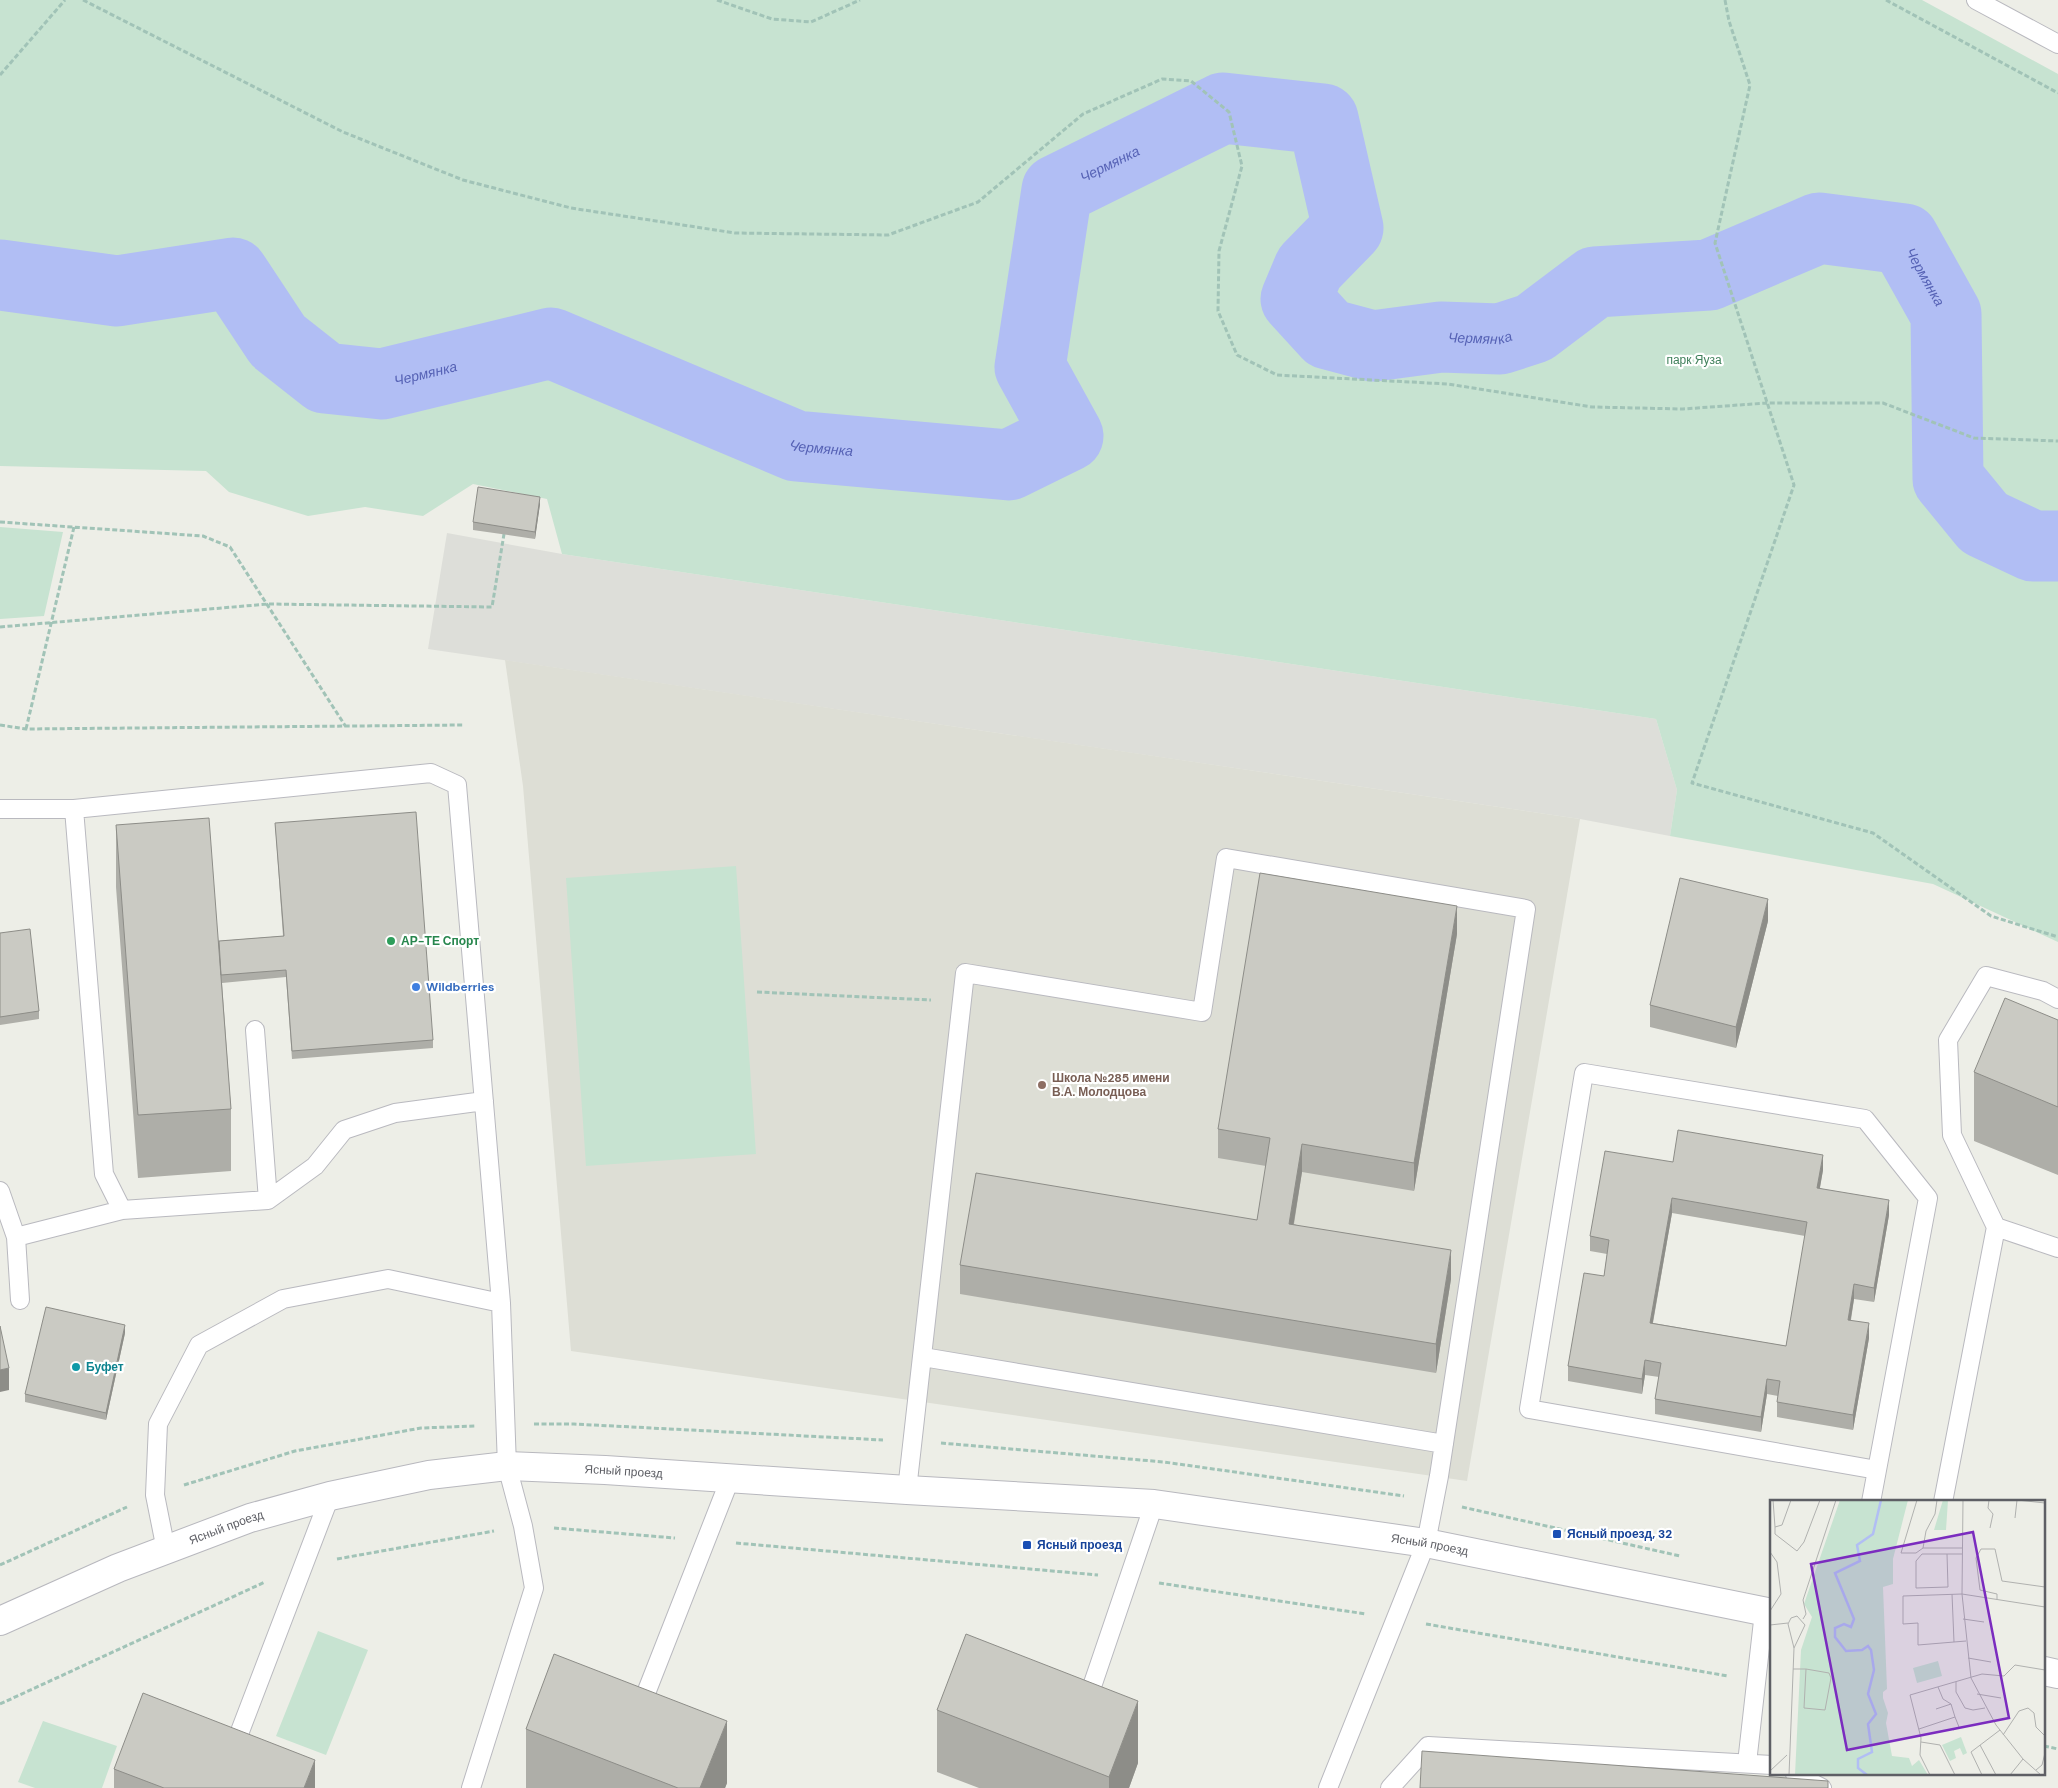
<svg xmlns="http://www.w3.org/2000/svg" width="2058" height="1788" font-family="'DM Sans',sans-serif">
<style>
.industrial{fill:#ddded9}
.education{fill:#ddded5}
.green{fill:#c7e3d1}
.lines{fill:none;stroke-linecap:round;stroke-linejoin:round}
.river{stroke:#b1bef4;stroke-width:71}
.lane-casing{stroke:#b9b9bf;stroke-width:20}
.secondary-casing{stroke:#b8b8be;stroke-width:30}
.path{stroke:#a1c3b7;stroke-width:3;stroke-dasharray:5 2.5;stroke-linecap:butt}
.lane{stroke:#fff;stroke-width:18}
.secondary{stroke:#fff;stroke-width:28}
.wall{fill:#aeaea8;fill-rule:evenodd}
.shaded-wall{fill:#8d8d88}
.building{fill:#cacac3;stroke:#8d8d88;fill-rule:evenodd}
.leisure-dot{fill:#2e9e5b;stroke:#fff;stroke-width:2}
.shop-dot{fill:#3f7fe0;stroke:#fff;stroke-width:2}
.education-dot{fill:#8d6e63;stroke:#fff;stroke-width:2}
.culture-dot{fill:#0f9aa8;stroke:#fff;stroke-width:2}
.transit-dot{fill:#1a4fb4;stroke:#fff;stroke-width:2}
.labels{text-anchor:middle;stroke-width:4.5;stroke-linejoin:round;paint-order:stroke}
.park-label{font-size:12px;fill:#41815c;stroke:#fff}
.leisure-label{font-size:12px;font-weight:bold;fill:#27864d;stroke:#fff;text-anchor:start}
.shop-label{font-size:12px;font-weight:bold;fill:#366cbe;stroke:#fff;text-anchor:start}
.education-label{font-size:12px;font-weight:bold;fill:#785e54;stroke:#fff;text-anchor:start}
.culture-label{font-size:12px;font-weight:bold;fill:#0d838f;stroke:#fff;text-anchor:start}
.street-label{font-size:12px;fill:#5e5f65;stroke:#fff}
.transit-label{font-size:12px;font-weight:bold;fill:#164399;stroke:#fff;text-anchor:start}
.water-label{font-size:14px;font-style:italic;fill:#5662b5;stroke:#fff}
.inset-river{fill:none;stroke:#b1bef4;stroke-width:2.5}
.inset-road{fill:none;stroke:#b0b1af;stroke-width:1}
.view{fill:#7b2cbf;fill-opacity:0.15;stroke:#7b2cbf;stroke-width:2.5}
.inset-edge{fill:none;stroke:#5e5f65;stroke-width:2.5}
</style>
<rect width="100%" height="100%" fill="#edeee7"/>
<path class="industrial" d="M447,533L562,554L1656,719L1677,790L1670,836L1580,819L428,649Z"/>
<path class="education" d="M505,660L1580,819L1467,1481L571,1351L523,786Z"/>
<path class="green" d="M0,0H1922L2058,74V942L1933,884L1670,836L1677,790L1656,719L562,554L547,499L473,484L423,516L365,507L308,516L229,492L206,471L0,466Z
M0,527L63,532L44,616L0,619Z
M736,866L756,1154L586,1166L566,878Z
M318,1631L368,1650L326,1755L276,1736Z
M43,1721L117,1746L102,1788H35L18,1782Z"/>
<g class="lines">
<path class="river" id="s1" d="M0,275L117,291L233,273L278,341L325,378L382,384L551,343L796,446L1009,465L1068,436L1030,367L1057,190L1223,108L1323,119L1348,228L1309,268L1296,299L1328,334L1373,346L1441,337L1500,339L1534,328L1595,282L1709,275L1819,228L1904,239L1946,314L1948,479L1984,523L2033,546H2058"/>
<defs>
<path id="lane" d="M1976,0L2058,44
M0,809H74L431,773L457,785L501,1303L507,1466L523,1526L534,1588L471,1788
M74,809L104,1174L122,1210L268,1200L255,1030
M0,1191L16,1237L122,1210
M268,1200L315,1166L344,1130L395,1113L484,1101
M1996,1227L2058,1248
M16,1237L20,1300
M923,1357L1444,1444
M907,1490L965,973L1202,1012L1226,858L1526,909L1439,1476L1426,1543L1328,1788
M1871,1502L1928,1198L1865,1119L1584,1073L1529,1409L1877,1470
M1943,1502L1996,1227L1952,1135L1948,1040L1986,976L2043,991L2058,999
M166,1550L155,1495L158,1424L199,1345L283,1299L388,1279L501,1303
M1085,1707L1154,1504
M639,1711L730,1479
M234,1747L330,1496
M1747,1763L1764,1612
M1795,1774L1822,1788
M1390,1788L1428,1746L1772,1765"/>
<g id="secondary">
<path id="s2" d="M0,1621L118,1568L250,1518L330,1496L429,1475L507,1466L605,1470L907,1490L1154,1504L1426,1543L1772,1613"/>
<path d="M2044,1671L2058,1674"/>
</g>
</defs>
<use href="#lane" class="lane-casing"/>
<use href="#secondary" class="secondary-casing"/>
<path class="path" d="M83,0L343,132L463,180L571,208L735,233L888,235L978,202L1083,114L1162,79L1191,81L1229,112L1242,166L1219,251L1218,311L1237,355L1277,375L1448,384L1592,407L1683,409L1767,403H1883L1974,438L2058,441
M717,0L772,19L811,22L860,0
M1725,0L1729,21L1750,85L1715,243L1794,485L1692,783L1873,833L1991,916L2058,937
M1886,0L2058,93
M0,75L65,0
M0,522L203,536L230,547L346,727
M0,627L268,604L492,607L504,534
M0,725L26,729L463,725
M26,729L74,527
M757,992L931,1000
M534,1424H574L883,1440
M941,1443L1164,1462L1404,1496
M184,1485L295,1451L421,1428L476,1426
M1462,1507L1680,1556
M554,1528L675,1538
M736,1543L1098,1575
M337,1559L494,1531
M0,1565L127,1507
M1159,1583L1366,1614
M1426,1624L1728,1676
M0,1704L265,1582
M2044,1746L2058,1749"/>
<use href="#lane" class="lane"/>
<use href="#secondary" class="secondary"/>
</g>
<path class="wall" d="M540,504L535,539L473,530V522Z
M275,823L433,1040V1048L292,1059L286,977L222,983L231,1109V1171L138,1178L116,887V825L219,941L283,936Z
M1768,921L1736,1048L1650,1027V1005Z
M0,933L39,1011V1019L0,1025Z
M1457,934L1414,1191L1302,1172L1294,1224L1451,1279L1436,1373L960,1294V1265L1257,1220L1266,1166L1218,1158V1129Z
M2058,1020V1175L1974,1141V1072Z
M1673,1162L1823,1170L1820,1188L1889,1215L1874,1302L1854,1299L1851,1320L1869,1338L1853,1430L1777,1417V1402L1778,1396L1767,1394L1761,1432L1655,1414V1399L1659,1377L1645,1375L1642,1394L1568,1381V1366L1604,1276L1607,1254L1590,1251V1236ZM1672,1213L1805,1236L1786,1346L1653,1323Z
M125,1333L106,1420L25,1402V1394Z
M937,1710L1138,1763L1129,1788H979L937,1772Z
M526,1729L727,1783L725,1788H526Z
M114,1769L315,1788H114Z"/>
<path class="shaded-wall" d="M540,497V504L535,539V532Z
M1768,899V921L1736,1048V1027Z
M1457,906V934L1414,1191V1163Z
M1302,1144V1172L1289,1252V1224Z
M1823,1155V1170L1817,1203V1188Z
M1672,1198V1213L1650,1338V1323Z
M1889,1200V1215L1874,1302V1288Z
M1451,1250V1279L1436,1373V1344Z
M1854,1284V1299L1848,1335V1320Z
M1869,1323V1338L1853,1430V1415Z
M125,1325V1333L106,1420V1413Z
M1645,1360V1375L1642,1394V1379Z
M9,1368V1390L0,1392V1370Z
M1767,1379V1394L1761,1432V1417Z
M1138,1701V1763L1129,1788H1109V1777Z
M727,1721V1783L725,1788H700Z
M315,1760V1788H304Z"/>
<path class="building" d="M478,487L540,497L535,532L473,522Z
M416,812L433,1040L292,1051L286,970L221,975L219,941L284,936L275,823Z
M209,818L231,1109L138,1115L116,825Z
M1260,873L1457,906L1414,1163L1302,1144L1289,1224L1451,1250L1436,1344L960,1265L976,1173L1257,1220L1270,1138L1218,1129Z
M1680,878L1768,899L1736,1027L1650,1005Z
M30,929L39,1011L0,1017V933Z
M2005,998L2058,1020V1107L1974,1072Z
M1678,1130L1823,1155L1817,1188L1889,1200L1874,1288L1854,1284L1848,1320L1869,1323L1853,1415L1777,1402L1780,1381L1767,1379L1761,1417L1655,1399L1661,1363L1645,1360L1642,1379L1568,1366L1584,1273L1604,1276L1609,1240L1590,1236L1605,1151L1673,1162ZM1672,1198L1807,1222L1786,1346L1650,1323Z
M46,1307L125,1325L106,1413L25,1394Z
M0,1326L9,1368L0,1370Z
M966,1634L1138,1701L1109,1777L937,1710Z
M554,1654L727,1721L700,1788H678L526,1729Z
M143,1693L315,1760L304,1788H164L114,1769Z
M1422,1751L1828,1781V1788H1420Z"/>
<circle class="leisure-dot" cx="391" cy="941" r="5"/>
<circle class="shop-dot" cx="416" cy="987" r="5"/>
<circle class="education-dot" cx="1042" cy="1085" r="5"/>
<circle class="culture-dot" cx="76" cy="1367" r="5"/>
<g class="transit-dot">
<rect x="1552" y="1529" width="10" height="10" rx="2.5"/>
<rect x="1022" y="1540" width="10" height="10" rx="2.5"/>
</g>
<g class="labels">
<g class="park-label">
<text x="1694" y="364">парк Яуза</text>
</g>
<g class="leisure-label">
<text x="401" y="945">АР-ТЕ Спорт</text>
</g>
<g class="shop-label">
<text x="426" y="991">Wildberries</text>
</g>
<g class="education-label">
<text x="1052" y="1082">Школа №285 имени<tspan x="1052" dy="14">В.А. Молодцова</tspan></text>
</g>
<g class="culture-label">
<text x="86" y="1371">Буфет</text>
</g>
<g class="street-label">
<text dy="4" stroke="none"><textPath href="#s2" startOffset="650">Ясный проезд</textPath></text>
<text dy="4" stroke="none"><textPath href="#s2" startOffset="245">Ясный проезд</textPath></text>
<text dy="4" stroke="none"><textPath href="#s2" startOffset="1460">Ясный проезд</textPath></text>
</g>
<g class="transit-label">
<text x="1567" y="1538">Ясный проезд, 32</text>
<text x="1037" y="1549">Ясный проезд</text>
</g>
<g class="water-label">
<text dy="5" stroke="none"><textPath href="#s1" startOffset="1470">Чермянка</textPath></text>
<text dy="5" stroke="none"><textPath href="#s1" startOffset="2595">Чермянка</textPath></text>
<text dy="5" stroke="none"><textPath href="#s1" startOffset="2100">Чермянка</textPath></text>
<text dy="5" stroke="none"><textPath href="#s1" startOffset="479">Чермянка</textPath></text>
<text dy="5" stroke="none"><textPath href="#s1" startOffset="899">Чермянка</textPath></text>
</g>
</g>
<g transform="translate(1770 1500)">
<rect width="275" height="275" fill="#edeee7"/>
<path d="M70,0H138L123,59V84L113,87L117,189L113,192V198L118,213L116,223L122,256L139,258L142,266L149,260L158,275H25L31,150L42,117L34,104ZM173,0H178L176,30H164ZM168,161L172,176L147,183L143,168ZM191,237L197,253L193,255L190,248L184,251L186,258L180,261L172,245Z" fill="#c7e3d1"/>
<path class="inset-river" d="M97,275L88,268V259L102,252L98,224L106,214L98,194L104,170L101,150L98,146L92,150L76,151L65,137V128L74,124L81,127L84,119L65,73L90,61L87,45L103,34L111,0"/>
<path class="inset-road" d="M3,0L5,27M21,0L12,25L5,27V34L27,51L34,42L50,0M147,0L131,53H146L153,48H192M193,0L192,94L201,178L226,225L253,259L271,275M219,0L218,8L223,14L220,28M247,0L275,3M245,18L247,0M153,48L156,31L165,14L167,0M0,52L7,62L11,94L0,111M177,54L178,87L146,88V61L152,54H192M182,94L184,142M227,100V94L210,90L206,58L211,49H225L232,81L275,87M33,119L36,114L33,100L66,0M193,119L214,122M0,125L18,123M196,141L148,145V123L133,124V96L192,94L275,107M198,158L221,162M23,169H36L59,173L61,178L55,210L34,208L36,169M186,182V192L195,208L203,210L215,208M168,187L173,199L181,204M207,194L231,198M149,229L185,217L181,204L166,209M183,230L189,227L185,217M233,235L249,211L258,208L264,213L266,227L275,236M151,242L170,245L185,275M210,245L226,275M266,270L272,265L275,253M0,271L17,255M19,275L24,148L18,124L21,118L27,116L35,125L24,148M160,275L150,255L151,238L140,195L212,174L234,176L245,165L275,170M212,275L201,252L230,230M240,275L253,259"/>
<path class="view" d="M203,32L239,218L77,250L41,64Z"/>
<rect width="275" height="275" class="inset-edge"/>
</g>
</svg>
